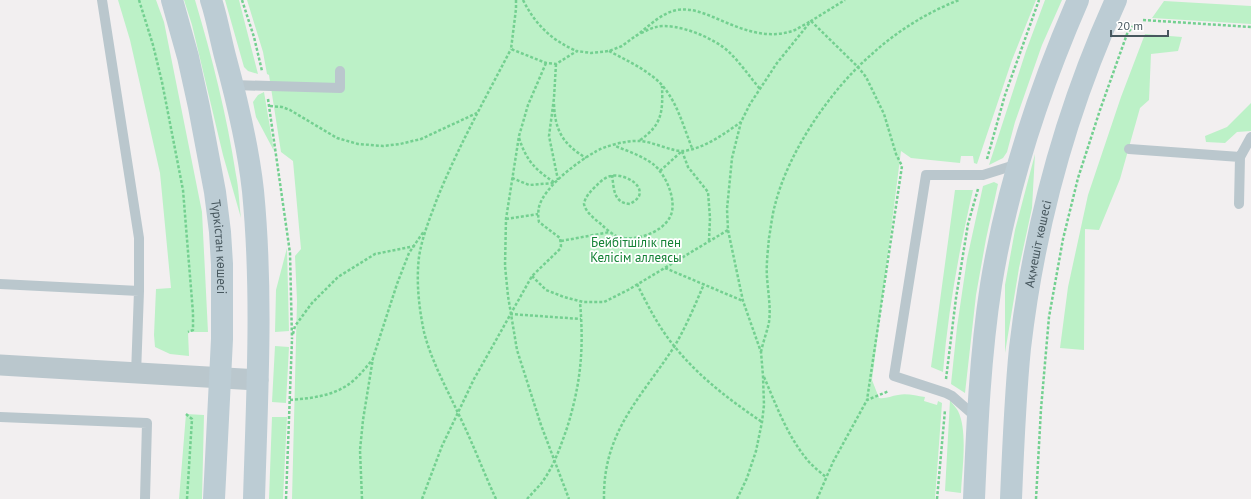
<svg xmlns="http://www.w3.org/2000/svg" width="1251" height="499" font-family="'PT Sans',sans-serif">
<style>
.green{fill:#bcf1c7}
.lines{fill:none;stroke-linecap:round;stroke-linejoin:round}
.path{stroke:#73d090;stroke-width:2.5;stroke-dasharray:3 2;stroke-linecap:butt}
.lane{stroke:#bac7cd;stroke-width:10}
.street{stroke:#bac7cd;stroke-width:21}
.secondary{stroke:#bcccd4;stroke-width:22}
.labels{text-anchor:middle;stroke-width:3.5;stroke-linejoin:round;paint-order:stroke}
.park-label{font-size:13px;fill:#148236;stroke:#fff}
.street-label{font-size:13px;fill:#47575e;stroke:#fff}
</style>
<rect width="100%" height="100%" fill="#f2eff0"/>
<path class="green" d="M118,0H156L164,22L202,212L208,332H188L189,356L170,354L155,347L154,335L156,289L171,288L160,173L130,40Z
M184,0H195C212,57 227,116 236,175C239,189 239,203 241,218L223,155L192,25Z
M225,0H239L258,74L248,71L244,67Z
M247,0H1036L1012,60L977,164L974,163L973,156H961L960,163L911,158L901,151L872,380L879,398C886,399 891,396 898,395C907,393 916,396 925,397L924,401L937,405L938,401L942,403L935,499H292L297,301L295,256L301,249L293,161L281,152L269,75L267,74L263,52Z
M1045,0H1062L1042,45L1015,122L1007,152L1003,158L989,165L1026,51Z
M1164,1L1251,6V24L1152,18Z
M1145,34L1182,37L1178,51L1151,54L1149,100L1140,108L1120,179L1099,230L1085,229L1084,350L1060,348L1068,287L1088,195L1121,97Z
M264,92L274,151L256,117L253,102L258,95Z
M1251,103V131L1237,132L1225,143L1206,142L1205,136L1227,127Z
M1035,154L1032,208L1019,268L1005,353V285L1015,230Z
M994,182L998,184L986,239L976,295L965,393L951,384L957,327L967,259L983,186Z
M955,190H973C959,250 948,311 943,372L931,367Z
M287,248L289,331L275,332L276,290Z
M275,346L289,347L286,403L272,402Z
M950,400C952,404 956,407 958,411C968,431 962,470 961,493L945,491Z
M186,414L204,415L202,499H179Z
M272,417H287L283,499H269Z"/>
<g class="lines">
<path class="path" d="M139,0L153,45L162,82L183,190L193,313V330L188,332
M242,0L254,37L262,71
M516,0V9L511,49L546,63L556,64L577,51L591,53L609,51L622,46L637,35
M523,0C535,24 552,41 577,51
M1143,20L1251,27
M641,33C646,31 651,28 656,27C676,22 715,38 730,53C741,64 750,77 760,89
M636,36C648,27 661,13 677,10C690,8 701,12 713,17C739,28 766,41 795,30C800,27 806,24 811,21L858,67L866,77L884,114L896,154L902,166L867,400
M609,51C624,59 639,66 652,76C675,93 682,123 692,148
M546,63L528,105L519,136L506,219L505,266L508,296L517,350L541,425L569,499
M556,64L554,98L549,136L558,180
M268,99L290,253L292,339
M554,104C555,131 563,144 586,158
M270,106L282,107L290,110L337,138L358,144L383,146L400,144L421,139L477,113
M519,138C527,162 535,169 555,183
M640,140C662,125 663,112 662,86
M987,159L1005,95L1039,0
M660,171L682,151L688,167L708,192L710,218L709,241
M612,175C614,188 613,203 630,204C633,202 637,200 639,196C644,183 621,173 611,176C605,177 600,182 596,186C590,192 585,197 584,204C586,213 595,219 602,225C606,229 611,233 616,236C633,243 662,233 670,217C678,202 666,174 653,164C642,156 628,151 615,146
M512,178L529,185L554,183
M506,219L538,214
M561,241L610,232
M665,268L743,301
M532,276L546,290L564,297L583,302H604L628,290L728,230
M637,284C648,306 659,328 675,347C699,377 731,401 762,422
M510,314L581,319
M293,334L295,326L312,303L338,277L375,254L415,246
M761,352C763,342 767,332 769,322C771,308 768,292 767,277C766,265 768,250 769,238C771,227 772,215 775,205C788,152 831,89 872,54C897,31 928,12 959,0
M764,377C777,407 788,438 810,463C815,468 821,473 826,477
M946,379L956,298L968,224L978,189
M290,400C313,398 336,396 354,380C361,374 367,366 373,359
M186,414L192,419L187,499
M286,499L292,339
M362,499L360,450L363,420L373,358L397,284L409,253L424,231
M422,499L442,446L474,379L491,349L532,276L560,249L561,246L560,238L539,222C538,217 538,212 539,207C544,187 577,162 595,152C604,146 628,140 639,141C652,141 672,152 684,151C705,148 724,134 741,122
M496,499C483,471 472,441 458,413C446,387 431,360 424,332C419,308 416,282 419,257C422,237 430,218 437,199C458,147 485,99 511,49
M527,499C533,492 540,486 545,478C555,463 561,445 567,428C581,383 584,349 580,302
M604,499C603,432 640,399 674,347C686,327 695,305 704,284
M737,499L747,478L756,451L762,422L764,405L763,376L761,352L743,301L728,230L727,209L732,158L741,122L750,104L777,63L811,21L845,0
M817,499L833,462L867,400L889,391
M937,499L945,410
M1036,499L1041,409L1049,317L1063,239L1078,178L1100,110L1127,34L1133,26"/>
<path class="lane" d="M102,0L139,238V291L136,374
M233,85L340,88V71
M1129,149L1240,157
M1239,204L1240,157L1251,137
M0,284L139,291
M0,417L147,423L145,499
M977,418L952,396L946,393L894,376L926,175H983L1018,164"/>
<path class="street" d="M0,365L258,380"/>
<g class="secondary">
<path id="s1" d="M172,0L188,57L199,107L215,192L220,232L222,264V339L214,499"/>
<path d="M211,0C217,18 220,37 225,56C237,100 248,145 253,191C263,294 257,396 254,499"/>
<path d="M974,499C977,428 980,356 991,285C1007,186 1038,92 1078,0"/>
<path id="s2" d="M1011,499C1013,449 1015,398 1020,348C1034,228 1066,110 1116,0"/>
</g>
</g>
<g class="labels">
<g class="park-label">
<text x="636" y="247">Бейбітшілік пен<tspan x="636" dy="15">Келісім аллеясы</tspan></text>
</g>
<g class="street-label">
<text dy="5" stroke="none"><textPath href="#s2" startOffset="257">Ақмешіт көшесі</textPath></text>
<text dy="5" stroke="none"><textPath href="#s1" startOffset="252">Түркістан көшесі</textPath></text>
</g>
</g>
<path d="M1111 30v6h57v-6" fill="none" stroke="#47575e" stroke-width="2"/>
<text x="1117" y="30" font-size="12" fill="#47575e" stroke="#ffffff" stroke-width="3" paint-order="stroke">20 m</text>
</svg>
